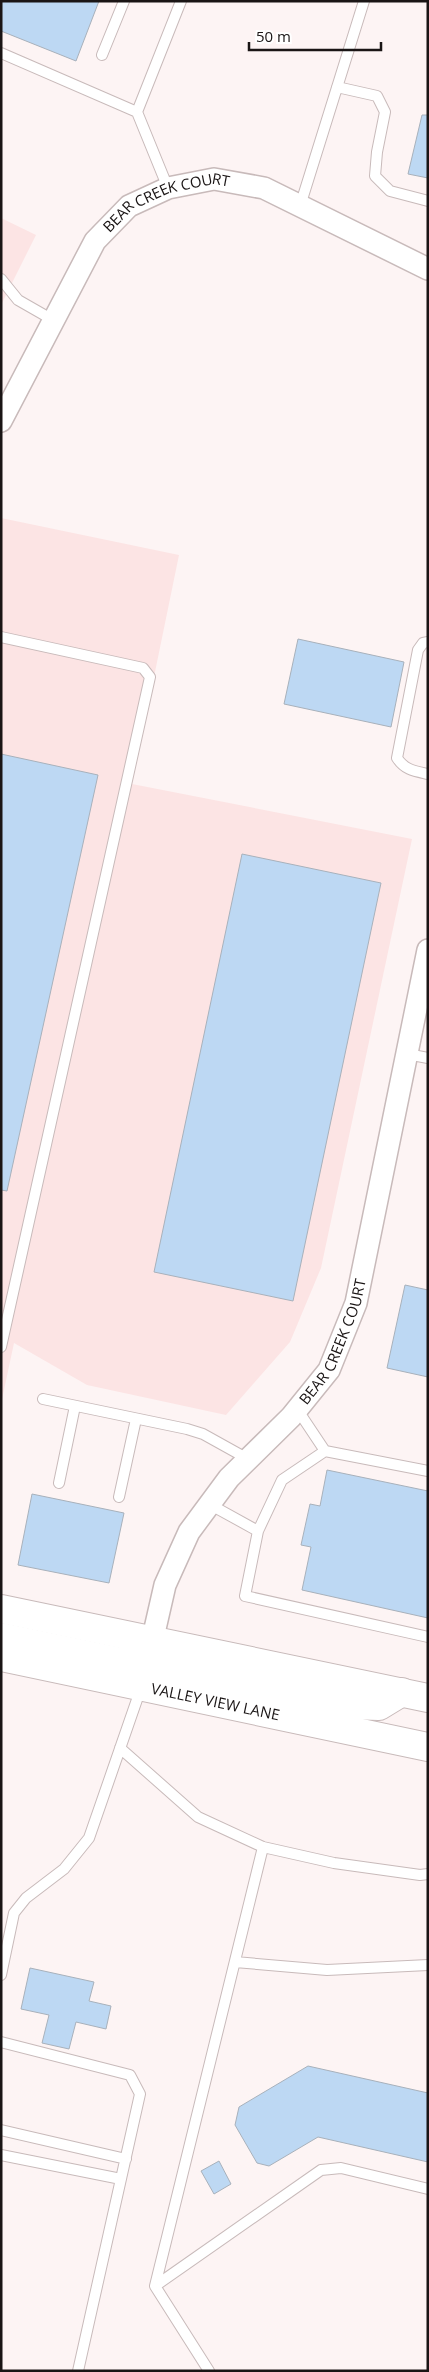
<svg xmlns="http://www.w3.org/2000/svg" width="429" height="2372" font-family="'Open Sans',sans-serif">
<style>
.built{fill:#fce4e4}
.building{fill:#bdd8f3;stroke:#a8b1bb}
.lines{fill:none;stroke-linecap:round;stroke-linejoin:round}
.lane-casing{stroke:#c8baba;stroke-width:12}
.street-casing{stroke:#c8baba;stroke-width:24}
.secondary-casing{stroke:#c8baba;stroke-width:30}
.lane{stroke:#fff;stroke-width:10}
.street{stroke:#fff;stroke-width:21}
.secondary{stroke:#fff;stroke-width:28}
.labels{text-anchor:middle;stroke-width:4.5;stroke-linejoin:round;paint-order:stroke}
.street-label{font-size:15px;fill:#1a1515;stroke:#fff}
</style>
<rect width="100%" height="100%" fill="#fdf4f4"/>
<path class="built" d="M1,218L36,235L1,305Z
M1,518L179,555L132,784L412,839L321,1268L290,1342L226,1415L87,1385L14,1343L1,1404Z"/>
<path class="building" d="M1,1H99L76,61L1,31Z
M422,115H428V178L408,174Z
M298,639L404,662L391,727L284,704Z
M1,754L98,775L7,1191L1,1190Z
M242,854L381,883L293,1301L154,1272Z
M405,1285L428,1290V1377L387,1368Z
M327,1470L428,1491V1618L302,1590L311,1547L301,1545L310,1504L320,1506Z
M32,1494L124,1513L109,1583L18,1565Z
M30,1968L94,1982L89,2001L111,2006L106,2029L76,2022L69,2049L42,2043L49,2015L21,2009Z
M308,2066L428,2093V2162L318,2137L269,2166L257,2163L235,2125L239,2107Z
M219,2161L231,2184L214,2194L201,2171Z"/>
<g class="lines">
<defs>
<path id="lane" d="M1,53L137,112
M102,55L124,1
M337,87L377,96L385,112L377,152L375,176L390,191L428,201
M168,188L137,112L181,1
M300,206L364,1
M1,279L18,300L53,320
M1,637L143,668L150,677L1,1347
M428,642L423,643L418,650L397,758C405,770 414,771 428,774
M407,1054L428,1058
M43,1399L187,1429L203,1434L248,1459
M325,1451L428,1471
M59,1483L75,1406
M119,1497L136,1419
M209,1504L258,1531L245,1596L428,1637
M258,1531L282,1480L325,1451L297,1409
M120,1748L198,1817L263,1847L334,1863L420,1875L428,1874
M235,1962L327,1970L428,1965
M1,1975L14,1913L26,1898L64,1869L89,1838L141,1688
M1,2042L130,2075L140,2094L78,2371
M1,2130L126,2159
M1,2155L121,2179
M155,2286L321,2170L341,2168L428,2189
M209,2371L155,2286L263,1847"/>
<g id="street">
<path id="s1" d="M1,421L95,241L129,206L168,188L214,179L264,188L428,269"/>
<path id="s2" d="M149,1655L165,1585L189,1532L229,1478L291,1417L329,1370L356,1303L428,950"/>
</g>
<g id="secondary">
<path d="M1,1609L428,1698"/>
<path d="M1,1637L121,1662L140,1660L152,1640"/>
<path id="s3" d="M1,1657L428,1747"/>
<path d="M141,1687L155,1670L170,1669L296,1696L350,1705L379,1706L402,1692"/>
</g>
</defs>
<use href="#lane" class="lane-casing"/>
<use href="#street" class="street-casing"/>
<use href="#secondary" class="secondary-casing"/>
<use href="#lane" class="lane"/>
<use href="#street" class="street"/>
<use href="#secondary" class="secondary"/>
</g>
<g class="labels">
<g class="street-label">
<text dy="5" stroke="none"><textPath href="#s1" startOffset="288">BEAR CREEK COURT</textPath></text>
<text dy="5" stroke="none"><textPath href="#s2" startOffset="372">BEAR CREEK COURT</textPath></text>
<text dy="5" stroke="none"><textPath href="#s3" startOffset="219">VALLEY VIEW LANE</textPath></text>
</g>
</g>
<rect width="429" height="2372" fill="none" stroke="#1a1515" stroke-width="5"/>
<path d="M249 42v8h132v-8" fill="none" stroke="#1a1515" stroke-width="2.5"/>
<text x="256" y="42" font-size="15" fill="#1a1515" stroke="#ffffff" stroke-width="4" paint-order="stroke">50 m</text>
</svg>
